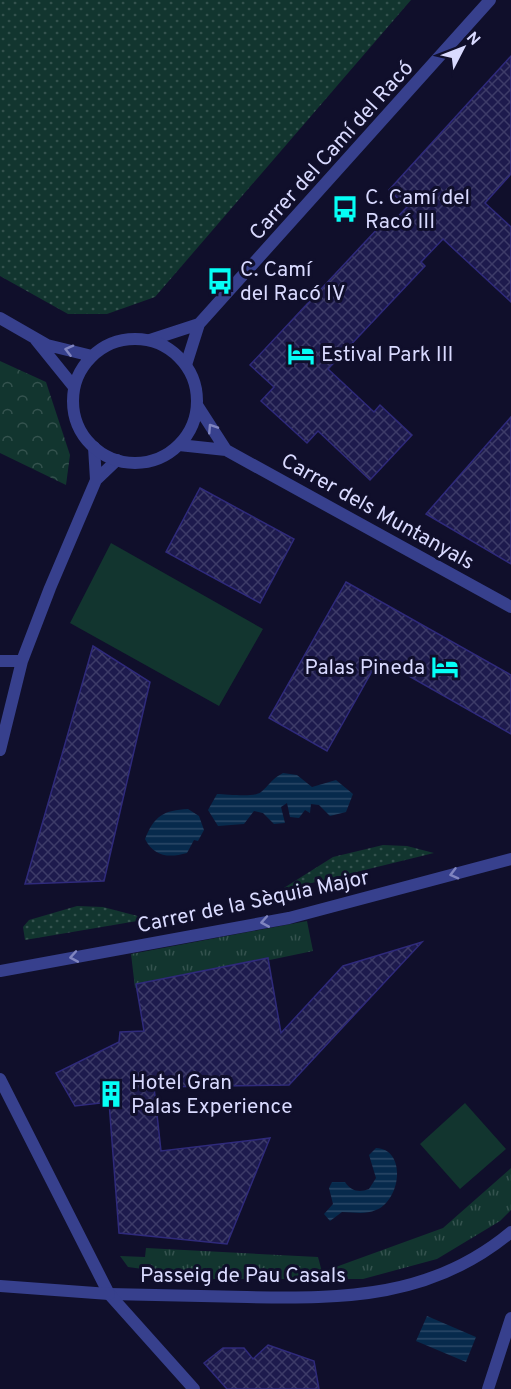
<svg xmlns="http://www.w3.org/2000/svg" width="511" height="1389" font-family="Overpass,sans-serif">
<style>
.grass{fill:url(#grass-dots)}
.forest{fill:url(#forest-crowns)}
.park{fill:url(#park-tufts)}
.pitch{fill:#12352f}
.water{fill:url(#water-rules)}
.building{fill:url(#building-cross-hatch);stroke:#2f2a7b;stroke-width:1.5}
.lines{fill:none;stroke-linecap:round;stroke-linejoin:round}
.pedestrian{stroke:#37408d;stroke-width:12}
.minor{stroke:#37408d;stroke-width:12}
.tertiary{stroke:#37408d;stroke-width:12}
.oneway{stroke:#8085c0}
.labels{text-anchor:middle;stroke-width:6;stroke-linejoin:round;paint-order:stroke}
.street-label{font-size:21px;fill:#d9daff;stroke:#100f2b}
.poi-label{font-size:21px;fill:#d9daff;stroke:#100f2b;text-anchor:start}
</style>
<defs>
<pattern id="grass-dots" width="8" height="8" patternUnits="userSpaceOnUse" patternTransform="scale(1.5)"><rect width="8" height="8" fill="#12352f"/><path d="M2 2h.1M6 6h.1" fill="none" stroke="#34524e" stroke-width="1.8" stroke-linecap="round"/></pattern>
<pattern id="forest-crowns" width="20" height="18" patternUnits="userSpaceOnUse" patternTransform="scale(1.5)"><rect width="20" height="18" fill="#12352f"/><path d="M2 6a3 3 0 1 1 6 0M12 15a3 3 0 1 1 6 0" fill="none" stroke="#34524e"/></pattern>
<pattern id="park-tufts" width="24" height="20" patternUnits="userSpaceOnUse" patternTransform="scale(1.5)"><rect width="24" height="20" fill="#12352f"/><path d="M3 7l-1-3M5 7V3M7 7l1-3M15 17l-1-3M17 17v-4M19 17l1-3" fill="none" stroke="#34524e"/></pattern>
<pattern id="water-rules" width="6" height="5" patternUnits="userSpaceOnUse" patternTransform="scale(1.5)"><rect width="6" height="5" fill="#072a4c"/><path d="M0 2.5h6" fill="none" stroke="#2b4867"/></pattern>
<pattern id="building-cross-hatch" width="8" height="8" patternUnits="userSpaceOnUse" patternTransform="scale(1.5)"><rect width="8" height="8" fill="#1d1a4d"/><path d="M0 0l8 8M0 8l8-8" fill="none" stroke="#3d3b68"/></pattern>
</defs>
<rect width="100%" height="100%" fill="#100f2b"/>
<path class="grass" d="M0,0H411L155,297L107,314H68L0,276Z
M383,845L407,846L434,853L279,891L333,857Z
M77,906L103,907L149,919L25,940L23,927L29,920Z"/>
<path class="forest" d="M0,361L46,382L70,455L66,485L0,453Z"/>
<path class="park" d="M307,921L313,951L135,988L131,954Z
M511,1168V1210L500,1221L437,1259L363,1279H170L165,1272L128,1267L120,1256L145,1257L146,1248L318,1257L322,1272L443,1228Z"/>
<path class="pitch" d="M111,543L263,629L219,706L70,623Z
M465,1103L506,1149L460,1189L420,1144Z"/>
<path class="water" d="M283,773L297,775L312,787L336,780L353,794L346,812L330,816L319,805L311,804L310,813L305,810L299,818L290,817L287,803L281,807L285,823L274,824L263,813L254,811L244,824L218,826L208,810L217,794C227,794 254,798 261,792C270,785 269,781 283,773Z
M188,809L199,816L204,830L198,841L194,840L187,853C169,858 154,857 145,839C154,816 164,810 188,809Z
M376,1148C407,1149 401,1200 376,1210C364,1215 354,1212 342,1212L330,1221L324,1214L333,1204L329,1188L332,1182H345C351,1191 359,1193 369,1189L376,1178L369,1155Z
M427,1316L476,1337L466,1362L416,1341Z"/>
<path class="building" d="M511,56V174L485,203L511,227V302L443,239L421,262L425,266L328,369L374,412L380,405L412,435L370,480L318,431L307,443L261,401L274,387L250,365L380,226L385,230L407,207L389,190Z
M511,417V564L426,514Z
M200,488L294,539L260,603L166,552Z
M346,582L511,675V734L379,659L327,751L269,718Z
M93,646L150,682L104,881L25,884Z
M422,942L289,1085L154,1087L161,1151L270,1138L227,1244L119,1233L109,1102L75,1106L56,1073L119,1042L120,1032L144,1031L136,984L268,958L281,1033L343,966Z
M268,1345L314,1361L319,1389H227L204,1363L223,1348H244L253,1359Z"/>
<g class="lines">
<path class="pedestrian" d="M109,1294C155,1295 201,1296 247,1297C345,1299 432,1298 511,1232
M488,1389L511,1318"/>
<path class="minor" d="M150,340L199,324
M186,365L199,324L490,0
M94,447L96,480
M0,661H22
M0,750L22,661L50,588L96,480L117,460
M0,971L289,918L511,859
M0,1079L109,1294L194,1389"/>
<path class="tertiary" d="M0,318L47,345L92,356
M73 401a62 62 0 1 1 124 0a62 62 0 1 1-124 0Z
M36,340L74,387
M197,405L226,450
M179,445L226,450L511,607
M0,1286L109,1294"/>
</g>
<defs><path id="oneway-chevron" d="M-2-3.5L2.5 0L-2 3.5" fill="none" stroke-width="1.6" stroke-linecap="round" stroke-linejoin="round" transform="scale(1.5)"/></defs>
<g class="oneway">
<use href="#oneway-chevron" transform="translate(69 350) rotate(-166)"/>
<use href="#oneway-chevron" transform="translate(212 428) rotate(-123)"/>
<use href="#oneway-chevron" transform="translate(454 874) rotate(165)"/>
<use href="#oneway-chevron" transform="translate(265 922) rotate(170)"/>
<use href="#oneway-chevron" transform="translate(74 957) rotate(170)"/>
</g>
<defs>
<symbol id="bus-bare" viewBox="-9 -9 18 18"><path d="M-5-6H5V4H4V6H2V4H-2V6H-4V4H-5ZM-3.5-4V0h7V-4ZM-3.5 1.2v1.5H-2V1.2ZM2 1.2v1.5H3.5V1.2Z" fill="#05fff6" stroke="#100f2b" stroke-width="2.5" paint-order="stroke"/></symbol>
<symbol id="hotel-bare" viewBox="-9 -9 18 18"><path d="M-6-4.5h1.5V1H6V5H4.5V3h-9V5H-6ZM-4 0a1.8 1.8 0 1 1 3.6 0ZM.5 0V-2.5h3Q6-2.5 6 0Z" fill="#05fff6" stroke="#100f2b" stroke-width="2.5" paint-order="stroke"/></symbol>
<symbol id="building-bare" viewBox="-9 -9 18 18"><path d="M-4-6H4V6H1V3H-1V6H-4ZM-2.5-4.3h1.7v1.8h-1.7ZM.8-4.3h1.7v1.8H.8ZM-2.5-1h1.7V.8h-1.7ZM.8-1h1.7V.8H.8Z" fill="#05fff6" stroke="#100f2b" stroke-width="2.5" paint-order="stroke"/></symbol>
</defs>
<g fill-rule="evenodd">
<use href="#bus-bare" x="326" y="190" width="38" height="38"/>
<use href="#bus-bare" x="201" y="262" width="38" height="38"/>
<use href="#hotel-bare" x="282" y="335" width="38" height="38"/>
<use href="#hotel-bare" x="426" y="648" width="38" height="38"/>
<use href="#building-bare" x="92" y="1075" width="38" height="38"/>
</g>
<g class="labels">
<g class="street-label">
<text transform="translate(331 150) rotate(-48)" y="7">Carrer del Camí del Racó</text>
<text transform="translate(378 511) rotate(29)" y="7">Carrer dels Muntanyals</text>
<text transform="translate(253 901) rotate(-12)" y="7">Carrer de la Sèquia Major</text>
<text x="243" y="1282">Passeig de Pau Casals</text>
</g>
<g class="poi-label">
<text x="365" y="204">C. Camí del<tspan x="365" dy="24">Racó III</tspan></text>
<text x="240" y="276">C. Camí<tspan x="240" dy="24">del Racó IV</tspan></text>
<text x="321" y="361">Estival Park III</text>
<text x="425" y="674" text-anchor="end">Palas Pineda</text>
<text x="131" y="1089">Hotel Gran<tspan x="131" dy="24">Palas Experience</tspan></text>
</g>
</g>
<g transform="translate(463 48) rotate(48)" stroke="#100f2b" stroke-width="4.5" paint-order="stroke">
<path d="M0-4.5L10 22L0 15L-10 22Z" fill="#d9daff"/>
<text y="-9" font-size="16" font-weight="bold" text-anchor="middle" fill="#d9daff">N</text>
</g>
</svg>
